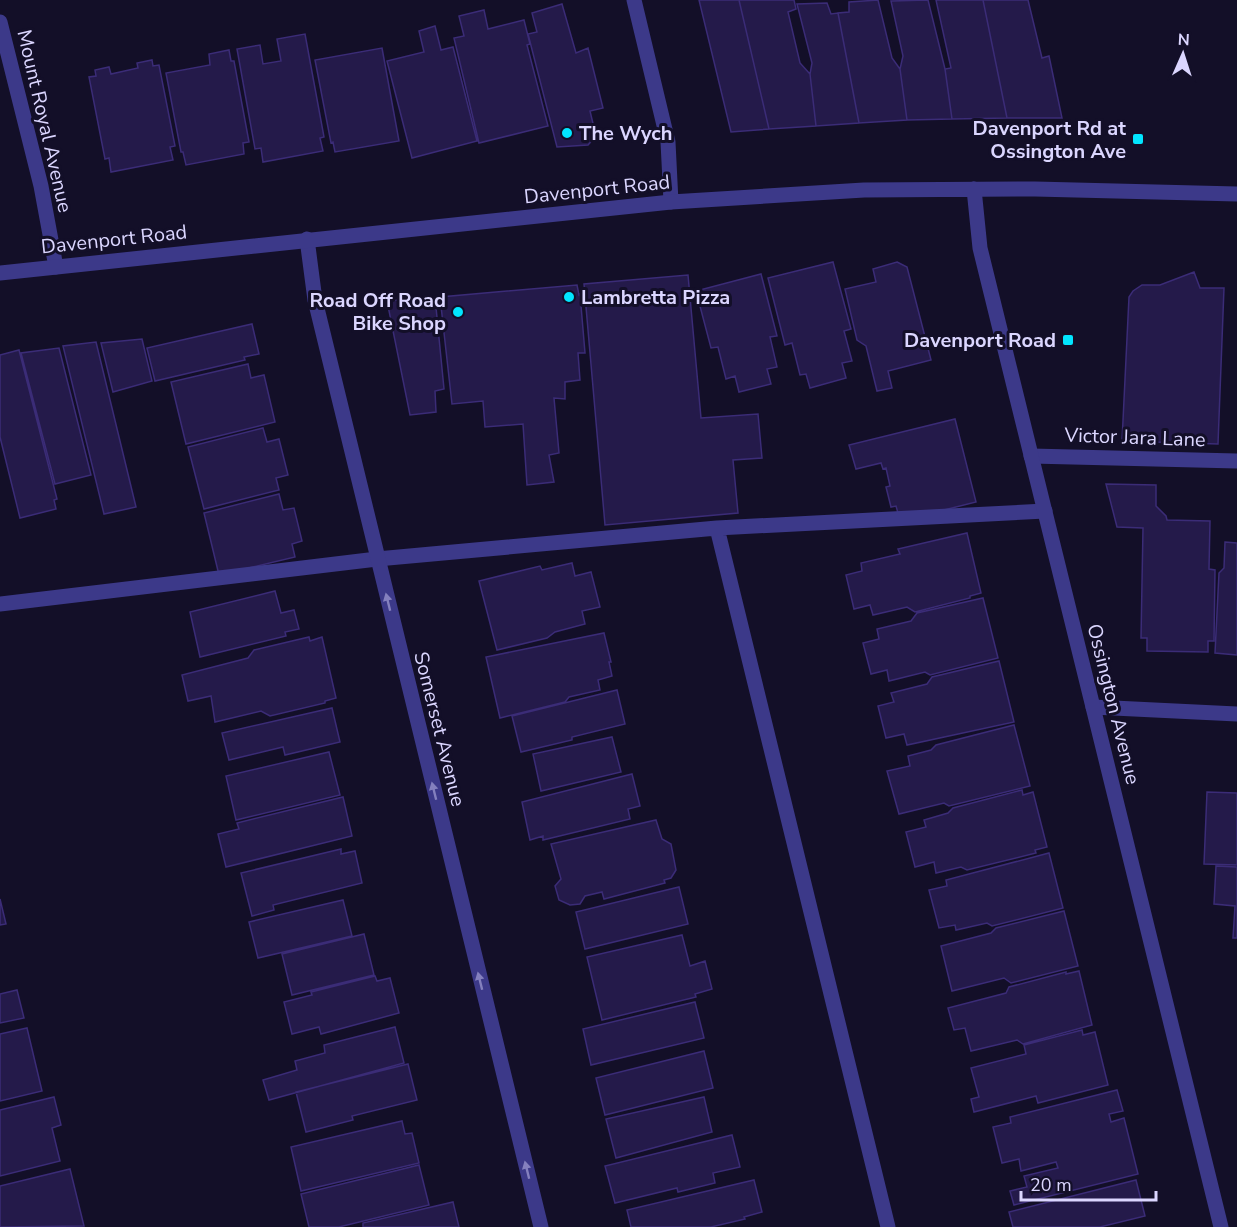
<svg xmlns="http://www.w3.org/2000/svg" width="1237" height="1227" font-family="'Nunito Sans',sans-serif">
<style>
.building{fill:#241a4a;stroke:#3b2c77;stroke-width:1.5}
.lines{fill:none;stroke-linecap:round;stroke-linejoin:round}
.service{stroke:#3c3989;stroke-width:15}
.minor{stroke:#3c3989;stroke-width:15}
.tertiary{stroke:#3c3989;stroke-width:15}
.oneway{fill:#8480be}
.poi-dot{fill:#02e5ff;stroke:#130f28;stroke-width:2}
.labels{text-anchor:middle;stroke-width:6;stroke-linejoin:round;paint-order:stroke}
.street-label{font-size:20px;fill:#dbd6ff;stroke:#130f28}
.poi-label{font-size:20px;font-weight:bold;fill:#dbd6ff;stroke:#130f28;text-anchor:end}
</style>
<rect width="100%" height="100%" fill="#130f28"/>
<path class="building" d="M699,0H739L769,129L731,132Z
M739,0H794L796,9L788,12L800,63L810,74L816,126L769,129Z
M878,0L892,58L900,69L907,120L859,123L838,13L849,12V2Z
M928,0L945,69L952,119L907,120L900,69L903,56L891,1Z
M936,0H983L1007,118L952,119L945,69L951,68Z
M983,0H1028L1042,58L1049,56L1062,118H1007Z
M827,3L831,14L838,13L859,123L816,126L810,74L812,63L797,4Z
M562,4L576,53L588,48L603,108L590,111L596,136L588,145L557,147L528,34L537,32L532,13Z
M484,10L488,29L524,20L530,44L527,45L548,126L479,143L454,38L464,36L459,16Z
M435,26L441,50L453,47L477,141L412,158L387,61L424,52L419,31Z
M305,34L324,137L320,138L323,151L263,162L261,148L255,149L237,49L260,45L263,64L281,61L277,39Z
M382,48L399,141L335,152L333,142L331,143L315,60Z
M229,50L231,61H234L249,142L243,143L244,154L186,165L183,152H181L166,73L210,65L209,54Z
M152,60L153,66L159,65L175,146L170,147L173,160L111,172L109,158L105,159L89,77L96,76L95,70L109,67L111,74L138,68L137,63Z
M833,262L851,329L844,331L852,361L842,363L846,378L810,388L806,374L800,375L792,343L785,345L768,278Z
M897,262L907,267L931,360L888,371L892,388L877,391L866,346L857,340L845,289L876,282L873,269Z
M1194,272L1200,288H1224L1218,444L1122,441L1129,297L1133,291L1142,285H1160Z
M761,274L777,336L770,337L777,367L767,369L771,384L739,392L735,376L726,379L718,347L711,348L696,291Z
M688,275L701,418L758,414L762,458L733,460L738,513L605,525L584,284Z
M577,285L579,295L580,294L585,353H578L580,380L565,382V399L554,398L559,453L549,455L554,482L527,485L523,424L485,427L483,401L452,404L440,297Z
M435,297L444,389L435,391L436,412L410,415L387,301Z
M252,324L259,354L244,357L245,360L155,381L147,348Z
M142,339L152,381L113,392L101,343Z
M96,342L136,507L104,514L63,346Z
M59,348L91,475L55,484L21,353Z
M19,350L57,499L54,500L56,509L20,518L0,437V355Z
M248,364L251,378L264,375L275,422L186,444L171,382Z
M955,419L976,502L932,513H898L896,506L891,507L886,487L890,486L886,468L883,469L881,463L856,469L849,445Z
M263,428L267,442L279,439L288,475L276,478L279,490L204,509L188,447Z
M1106,484L1156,485V506L1166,516L1167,520L1210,521L1209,569L1215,570L1214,641H1208V652L1147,651V638H1141L1143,528L1117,527Z
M279,494L283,510L294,508L302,541L292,544L295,557L219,575L204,513Z
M967,533L981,593L970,596V598L915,612L907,607L873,615L870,605L854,609L846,575L862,571L861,563L900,554L898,549Z
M1225,542L1237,543V655L1215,653L1219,573L1224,568Z
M572,563L575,576L591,572L600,607L582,611L585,624L555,632L547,638L497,650L479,581L540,566L542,570Z
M275,591L281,613L294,610L299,629L285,632L286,636L200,657L190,612Z
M983,598L998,658L930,675L925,672L889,681L887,670L871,674L863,643L879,639L877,629L911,621L917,613Z
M604,633L611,662H609L612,676L598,680L600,690L569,697L565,702L500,718L486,657Z
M309,637L310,641L322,637L336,698L325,701V703L270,716L261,711L215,722L211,696L188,701L182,675L248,658L254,650Z
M999,661L1014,722L907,745L904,734L886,738L878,706L894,702L891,693L927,684L932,677Z
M617,690L625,724L572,737V740L521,752L512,716Z
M332,708L340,742L285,755L283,747L229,760L222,733Z
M1014,725L1030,786L949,806L944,803L899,814L887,771L910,766L908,756L931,750L936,745Z
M612,737L621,772L541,791L533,754Z
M329,752L340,795L236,820L226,776Z
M632,774L640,806L628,809L630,819L543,840V836L530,840L522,802Z
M1022,790L1023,795L1033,792L1047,847L1035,850L1036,853L967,870L961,867L936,873L934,862L915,867L906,832L926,827L924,820L948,813L953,808Z
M1207,792L1237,793V865L1204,864Z
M343,797L352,836L226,867L218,834L239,829L237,823Z
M656,820L662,839L671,844L676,870L671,878L664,880L665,883L604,899L602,892L585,896L580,904L570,905L559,900L555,886L561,879L551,844Z
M341,849V854L355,851L362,883L273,905L274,910L252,916L241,873Z
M1049,853L1063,908L992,926L987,923L956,930L955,925L939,928L929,890L947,886L946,880Z
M1216,866L1237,867V938H1233L1235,906L1214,904Z
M679,887L688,924L585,949L576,912Z
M0,899L6,924L0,925Z
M343,900L352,936L258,958L249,922Z
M1064,911L1078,966L1011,983L1004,978L952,991L941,946L991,933L996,928Z
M364,934L374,975L292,995L282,954Z
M682,935L690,966L705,961L712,989L695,994L696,997L602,1020L587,957Z
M1079,971L1092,1025L1023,1044L1017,1040L971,1051L965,1028L954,1030L948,1008L1006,993L1009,987L1066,972V974Z
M375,976L377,981L390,978L399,1013L321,1034L319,1027L292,1034L284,1002L312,995L311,992Z
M17,990L24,1018L0,1023V994Z
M695,1002L704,1038L591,1065L583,1029Z
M395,1027L404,1063L269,1100L263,1080L297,1070L295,1061L325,1053L324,1045Z
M27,1028L42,1091L0,1101V1034Z
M1082,1030L1083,1035L1095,1032L1108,1085L1038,1103L1036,1096L974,1112L971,1099L979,1097L971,1068L1026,1054L1024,1045Z
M704,1051L713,1088L605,1115L596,1078Z
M408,1064L417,1100L352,1116L353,1120L306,1132L296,1092Z
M1117,1090L1123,1111L1109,1114L1111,1122L1124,1118L1138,1174L1014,1205L1010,1191L1027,1187L1024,1176L1058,1168L1056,1162L1021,1171L1019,1159L1002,1163L993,1127L1011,1123L1010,1117Z
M54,1097L61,1125L52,1128L60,1161L0,1176V1110Z
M704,1097L712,1132L616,1158L606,1119Z
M402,1121L405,1134L412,1133L419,1163L301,1191L291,1147Z
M732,1135L740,1167L713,1173L715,1183L678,1192L677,1188L615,1203L605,1166Z
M419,1165L429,1205L339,1227H309L301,1194Z
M70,1169L84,1226L0,1227V1186Z
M754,1180L762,1212L744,1217L745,1219L711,1227H631L627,1210Z
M1136,1180L1145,1216L1100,1227H1013L1009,1212Z
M453,1202L459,1227H363V1223Z"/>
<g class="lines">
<path class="service" d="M1031,456L1237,461
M717,528L888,1227
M0,604L377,559L717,528L1045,511"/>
<path class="minor" d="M634,0L668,142L671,202
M0,22L41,186L56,267
M307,239L315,300L541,1227
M1093,707L1237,714"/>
<path class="tertiary" d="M974,189L980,248L1221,1227
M0,273L671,202L864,190L1035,189L1237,194"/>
</g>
<defs><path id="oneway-solid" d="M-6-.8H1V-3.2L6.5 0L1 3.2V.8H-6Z" transform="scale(1.5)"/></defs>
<g class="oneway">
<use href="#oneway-solid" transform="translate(388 602) rotate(-104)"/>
<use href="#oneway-solid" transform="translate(434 791) rotate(-104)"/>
<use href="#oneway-solid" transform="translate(480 981) rotate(-104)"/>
<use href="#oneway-solid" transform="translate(527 1170) rotate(-104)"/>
</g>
<g class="poi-dot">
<circle cx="567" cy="133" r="6"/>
<rect x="1132" y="133" width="12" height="12" rx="3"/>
<circle cx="569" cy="297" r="6"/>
<circle cx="458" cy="312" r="6"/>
<rect x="1062" y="334" width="12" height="12" rx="3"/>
</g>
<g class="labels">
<g class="street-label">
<text transform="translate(45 121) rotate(77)" y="7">Mount Royal Avenue</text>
<text transform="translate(597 189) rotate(-6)" y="7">Davenport Road</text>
<text transform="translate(114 239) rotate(-6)" y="7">Davenport Road</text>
<text transform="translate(1135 437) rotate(2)" y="7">Victor Jara Lane</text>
<text transform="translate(1114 704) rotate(76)" y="7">Ossington Avenue</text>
<text transform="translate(440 729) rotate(76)" y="7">Somerset Avenue</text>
</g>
<g class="poi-label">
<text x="1126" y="135">Davenport Rd at<tspan x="1126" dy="23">Ossington Ave</tspan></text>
<text x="579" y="140" text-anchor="start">The Wych</text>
<text x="581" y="304" text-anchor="start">Lambretta Pizza</text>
<text x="446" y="307">Road Off Road<tspan x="446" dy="23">Bike Shop</tspan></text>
<text x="1056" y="347">Davenport Road</text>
</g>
</g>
<g transform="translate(1183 54) rotate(3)" stroke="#130f28" stroke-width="4.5" paint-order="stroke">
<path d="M0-4.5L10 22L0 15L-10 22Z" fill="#dbd6ff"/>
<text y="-9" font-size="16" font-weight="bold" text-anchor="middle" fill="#dbd6ff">N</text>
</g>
<path d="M1021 1191v9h135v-9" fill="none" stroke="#dbd6ff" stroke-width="3"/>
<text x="1030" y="1191" font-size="18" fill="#dbd6ff" stroke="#130f28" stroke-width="4.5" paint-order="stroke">20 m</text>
</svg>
